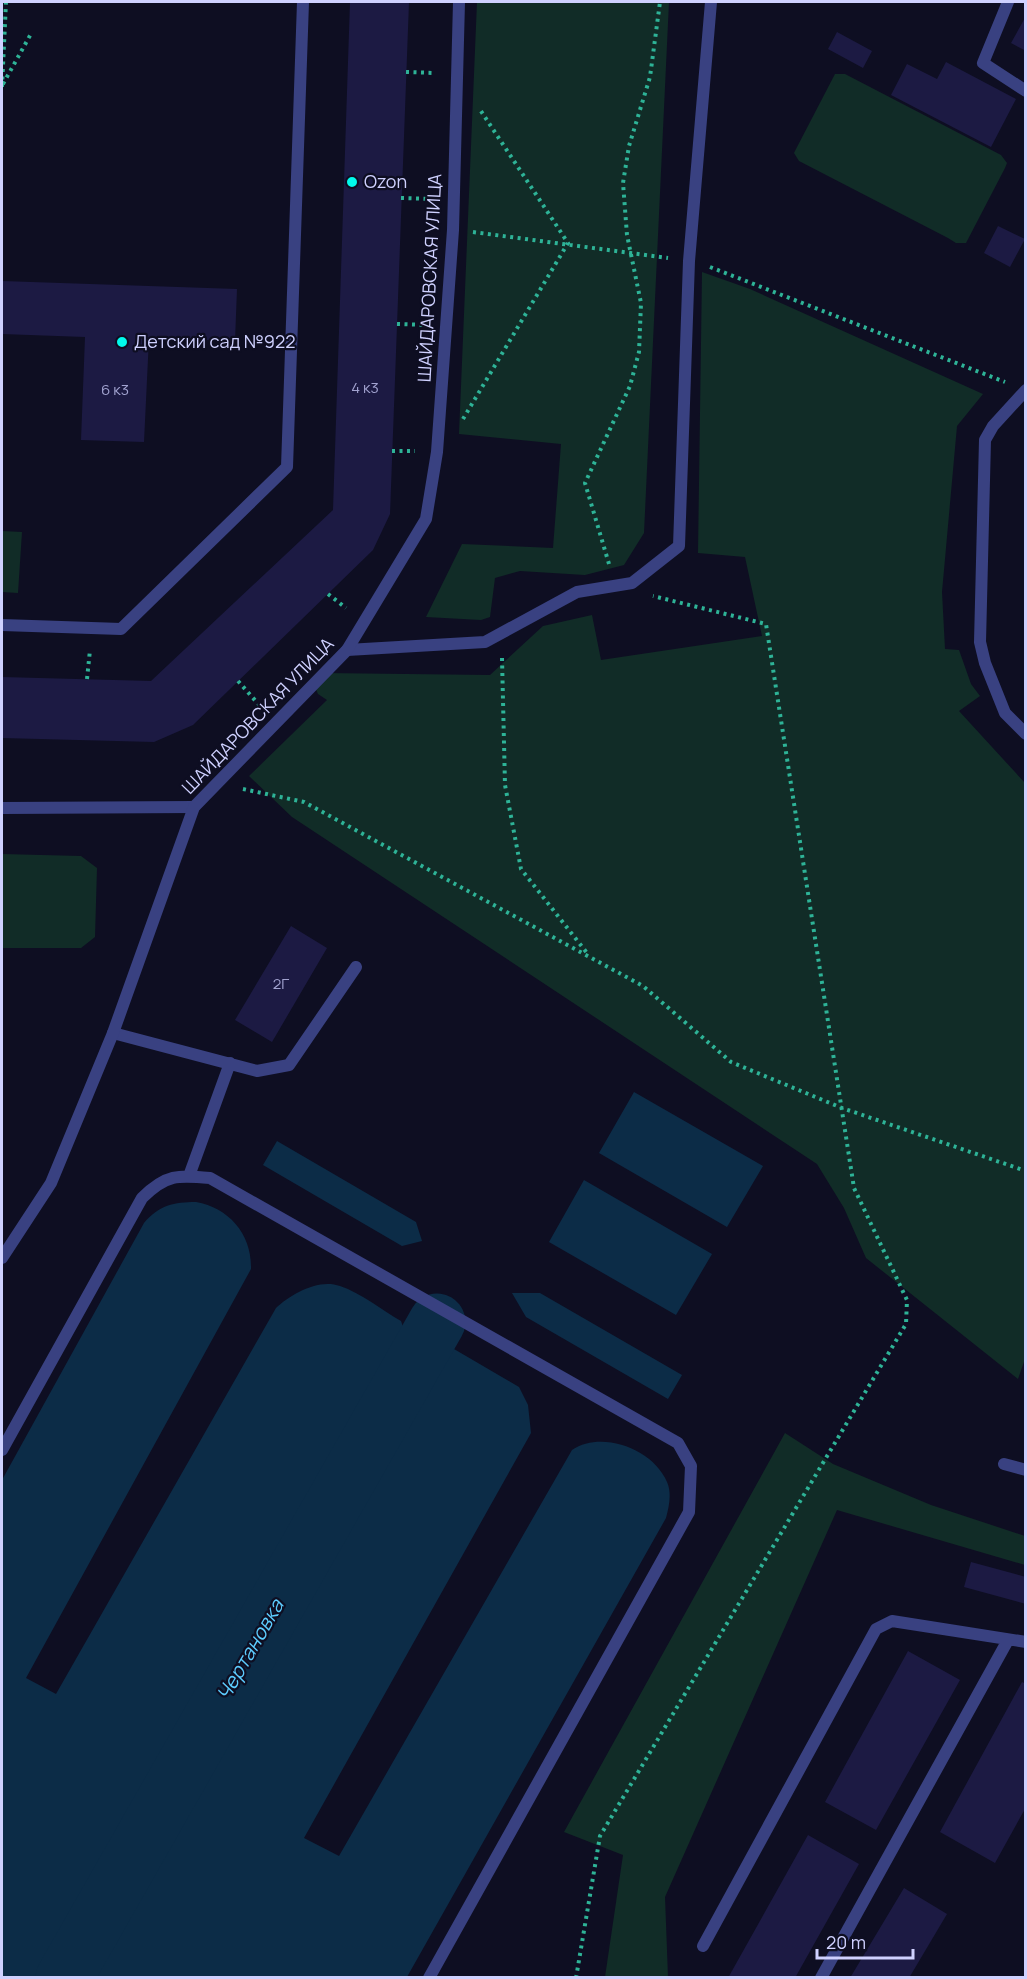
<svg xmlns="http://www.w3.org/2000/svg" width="1027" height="1979" font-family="Manrope,sans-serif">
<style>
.green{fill:#112c27}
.water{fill:#0c2c47}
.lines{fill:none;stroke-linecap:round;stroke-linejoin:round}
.river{stroke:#0c2c47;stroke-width:57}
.building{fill:#1c1a43}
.path{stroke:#2eb397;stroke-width:4;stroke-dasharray:3 4.5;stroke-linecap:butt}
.service{stroke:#394181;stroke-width:12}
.minor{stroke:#394181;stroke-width:12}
.poi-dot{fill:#01f9ec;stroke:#0e0e22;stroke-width:2}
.labels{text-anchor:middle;stroke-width:4.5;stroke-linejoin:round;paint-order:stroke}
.number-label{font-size:15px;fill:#a2a3d0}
.poi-label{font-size:18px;fill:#cfd1ff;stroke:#0e0e22;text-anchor:start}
.street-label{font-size:18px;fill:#cfd1ff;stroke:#0e0e22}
.water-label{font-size:20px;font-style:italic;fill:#5dccfe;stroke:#0e0e22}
</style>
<rect width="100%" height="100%" fill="#0e0e22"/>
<path class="green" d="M477,2H669L644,533L624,565L585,575L520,571L495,578L490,617L481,620L426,617L462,544L553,548L561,444L459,434Z
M835,74H845L1001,155L1007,163L1005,168L966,243H956L948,238L799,161L794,153L796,149Z
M702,272L750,289L983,394L957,426L942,592L945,649L959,650L971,684L980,696L959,711L1025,783L1026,1356L1018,1379L866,1258L844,1208L817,1164L292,817L249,776L327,700L318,694L312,680L322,673L490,675L543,626L592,615L601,660L762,636L745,557L698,553Z
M2,531L22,532L18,593L2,592Z
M2,854L81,856L97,868L95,937L81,948H2Z
M785,1433L833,1464L931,1505L1025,1536V1565L837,1510L665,1897L668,1977H605L623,1855L564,1832Z"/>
<path class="water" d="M634,1092L763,1166L727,1227L599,1153Z
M277,1141L416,1222L422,1241L402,1246L263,1165Z
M584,1180L712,1254L676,1315L549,1242Z
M196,1202C229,1208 252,1234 251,1269L26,1678L56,1694L276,1308C290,1295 318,1278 340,1286C361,1293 382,1310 401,1321L404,1330L36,1977H2V1480L144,1223C159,1205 174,1202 196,1202Z
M512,1293H540L682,1375L668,1399L526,1317Z
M454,1349L519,1387L528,1405L531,1433L304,1838L339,1856L572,1450C602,1430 653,1449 667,1482C672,1493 669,1507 666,1518L407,1977H87L446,1354L448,1350Z"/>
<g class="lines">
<path class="river" d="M64,1978L437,1322"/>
</g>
<path class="building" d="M350,2H409L390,514L373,550L193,725L154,742L2,738V677L151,681L333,510Z
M1026,16V51L1011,43Z
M837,32L872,51L863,68L828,49Z
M946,62L1016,99L991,147L891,95L907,64L937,79Z
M998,226L1025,239L1010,267L984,253Z
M2,281L237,289L235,341L149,338L144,442L81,440L85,337L2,334Z
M291,926L327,948L272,1042L235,1020Z
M971,1562L1026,1577V1604L964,1587Z
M908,1651L960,1680L876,1830L825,1802Z
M1022,1682L1026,1684V1807L995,1863L940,1832Z
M808,1835L859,1864L795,1978H728Z
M904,1888L947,1914L909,1978H850Z"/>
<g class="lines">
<path class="path" d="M406,72L435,73
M3,84L32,32
M2,87L6,2
M401,198L434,199
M473,232L668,258
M710,267L1005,382
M397,324L426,325
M463,419L568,243L479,108
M392,451H415
M609,564L585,483L630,386L639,352L641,303L627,235L623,183L629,146L650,77L660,2
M328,594L346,608
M502,658L505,785L521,869L587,953
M87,679L90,650
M238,681L261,707
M243,789L304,802L643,986L731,1062L842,1108L1026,1171
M576,1978L600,1836L906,1324L907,1300L854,1188L766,624L653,596"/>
<path class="service" d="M1008,2L983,63L1026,91
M1026,390L993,426L985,440L980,642L985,663L1005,713L1026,734
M2,625L121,629L287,467L303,2
M347,650L485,642L577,592L632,583L679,546L689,261L711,2
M2,808L194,807
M113,1033L257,1071L289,1065L356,967
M189,1176L230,1063
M2,1450L142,1198C166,1174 178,1175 210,1178L678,1443L691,1466L689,1512L429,1978
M1004,1464L1026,1470
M703,1946L876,1629L892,1621L1026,1642
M821,1978L1008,1640"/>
<path class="minor" d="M2,1258L51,1183L113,1033L194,807L347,650L426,519L437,452L453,230L459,2"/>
</g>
<g class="poi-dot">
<circle cx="352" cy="182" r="6"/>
<circle cx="122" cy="342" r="6"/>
</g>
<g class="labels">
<g class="number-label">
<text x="365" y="393">4 к3</text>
<text x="115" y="395">6 к3</text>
<text x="281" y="989">2Г</text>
</g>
<g class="poi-label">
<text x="364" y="188">Ozon</text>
<text x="134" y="348">Детский сад №922</text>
</g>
<g class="street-label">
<text transform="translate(430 278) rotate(-87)" y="6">ШАЙДАРОВСКАЯ УЛИЦА</text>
<text transform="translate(258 716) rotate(-46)" y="6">ШАЙДАРОВСКАЯ УЛИЦА</text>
</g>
<g class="water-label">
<text transform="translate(250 1650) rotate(-60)" y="7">Чертановка</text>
</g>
</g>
<rect width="1027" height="1979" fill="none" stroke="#cfd1ff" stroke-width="6"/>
<path d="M817 1949v9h96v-9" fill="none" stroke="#cfd1ff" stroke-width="3"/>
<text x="826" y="1949" font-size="18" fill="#cfd1ff" stroke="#0e0e22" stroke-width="4.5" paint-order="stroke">20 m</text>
</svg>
